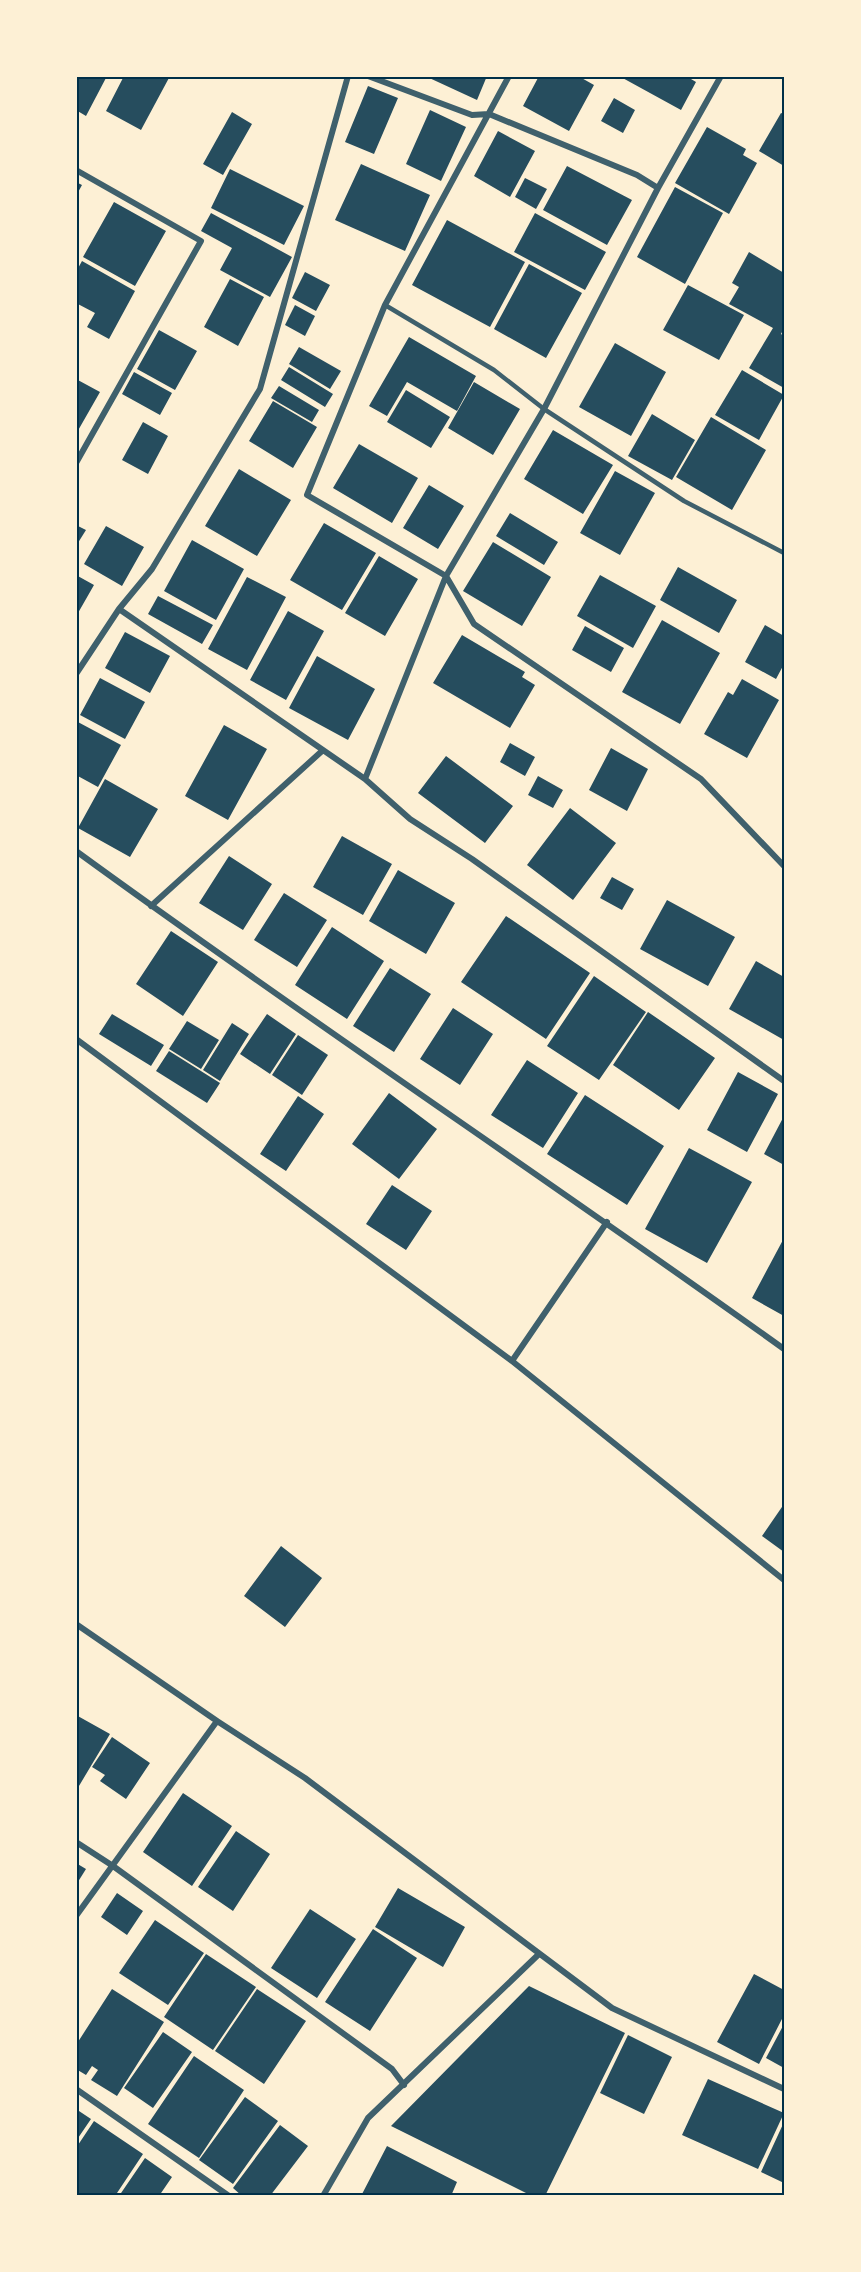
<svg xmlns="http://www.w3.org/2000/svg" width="861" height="2272" font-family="Barlow,sans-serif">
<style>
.building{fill:#264d5e}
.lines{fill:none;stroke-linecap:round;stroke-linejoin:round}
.service{stroke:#3f606c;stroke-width:4.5}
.minor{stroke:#3f606c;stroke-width:6}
.neatline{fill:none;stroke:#003049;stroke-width:2}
</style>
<rect width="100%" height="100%" fill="#fdf0d5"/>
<path class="building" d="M76,76H107L86,116L76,110Z
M124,76H170L141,130L106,111Z
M425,76H487L477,100Z
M539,76H578L594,85L569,131L523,106Z
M619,76H686L696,82L681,110Z
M368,86L398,98L374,154L345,142Z
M614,98L635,110L623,133L601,121Z
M430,110L466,127L441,181L406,164Z
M232,112L252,124L223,175L203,164Z
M781,113L784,114V166L759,151Z
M707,127L746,149L743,155L757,163L729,214L675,183Z
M498,131L535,151L510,197L474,176Z
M361,164L430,195L405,251L335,220Z
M567,166L632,200L607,245L543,210Z
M230,169L304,206L284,245L211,208Z
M525,178L547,189L536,209L515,197Z
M76,182L82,185L76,196Z
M675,187L723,213L685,284L637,257Z
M114,202L166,231L135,286L83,257Z
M211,213L292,257L270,297L220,270L232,248L201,231Z
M535,213L606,252L585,290L514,252Z
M447,220L525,262L490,327L412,285Z
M749,252L784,273V328L781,334L784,336V388L749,368L773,328L729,304L739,287L732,283Z
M82,261L135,291L109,339L87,327L95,313L76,303V272Z
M529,264L582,293L546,358L494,329Z
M305,272L330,285L316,311L292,298Z
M230,279L264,297L238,346L204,327Z
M688,285L744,315L719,360L663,330Z
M295,305L315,316L305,336L285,325Z
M159,330L197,351L175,390L137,369Z
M409,337L476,376L457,411L407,382L387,416L369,406Z
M615,343L666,372L631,436L579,407Z
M299,347L341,371L330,389L289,364Z
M289,367L333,394L325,407L281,380Z
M742,370L784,395L759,440L715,415Z
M134,372L172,393L160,415L122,394Z
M76,379L100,392L76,434Z
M474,382L520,409L493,455L448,428Z
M279,386L319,410L312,422L271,398Z
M406,390L450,417L431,448L387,422Z
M273,401L317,427L293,468L249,441Z
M652,414L695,440L672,480L628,456Z
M711,417L766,450L732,510L676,477Z
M143,422L168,436L148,474L122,460Z
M553,430L613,465L583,514L524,479Z
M359,444L418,478L392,523L333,488Z
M239,469L291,500L257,556L205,526Z
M615,471L655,493L620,555L580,533Z
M429,485L464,506L438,549L403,528Z
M510,513L558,542L544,565L496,536Z
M324,523L376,553L342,610L290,580Z
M76,525L86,530L76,546Z
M106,526L144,547L122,586L84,564Z
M192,540L244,569L216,620L164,591Z
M493,542L551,577L522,626L463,591Z
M379,556L418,579L385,636L345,613Z
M678,567L737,600L719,633L660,600Z
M76,575L94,585L78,613L76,612Z
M600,575L656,606L633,648L577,616Z
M247,577L286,597L247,670L208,649Z
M158,596L213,625L202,644L148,614Z
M288,611L324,631L286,700L250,680Z
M662,620L720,653L680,724L622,692Z
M765,625L784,636V664L776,679L745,662Z
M585,626L624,648L611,672L572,650Z
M125,632L170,656L150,693L105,668Z
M462,635L525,672L522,677L535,685L510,728L433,683Z
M317,656L375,689L348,740L289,708Z
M100,678L145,702L125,739L80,715Z
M742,679L779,700L747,758L704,734L728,692L733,695Z
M76,721L121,745L98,787L76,775Z
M224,725L267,749L228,820L185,796Z
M510,743L535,757L525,776L500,762Z
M611,748L648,769L627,811L589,790Z
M446,756L513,806L485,843L418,793Z
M538,776L563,790L553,808L528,795Z
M105,779L158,809L130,857L78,828Z
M570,808L616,843L573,900L527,865Z
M342,836L392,864L363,915L313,887Z
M229,856L272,884L243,930L199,903Z
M398,870L455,903L426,954L369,921Z
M612,877L634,889L622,910L600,898Z
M284,893L327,920L297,967L254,940Z
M667,900L735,937L708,986L640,949Z
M506,916L590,973L546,1039L461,982Z
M332,927L384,961L347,1019L295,985Z
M171,931L218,962L183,1016L136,984Z
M756,961L784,977V1040L729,1009Z
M390,968L431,994L394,1052L353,1026Z
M594,976L646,1012L599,1080L547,1046Z
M453,1008L493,1034L460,1085L420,1059Z
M648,1012L715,1058L679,1110L613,1065Z
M112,1014L164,1045L151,1066L99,1034Z
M267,1014L296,1034L270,1074L240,1054Z
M187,1021L219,1040L201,1069L169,1049Z
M232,1023L249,1034L220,1081L203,1070Z
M298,1035L328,1055L302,1095L272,1075Z
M169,1051L220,1083L207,1103L156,1071Z
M527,1060L578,1093L543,1148L491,1115Z
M738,1072L778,1094L747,1152L707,1130Z
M389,1093L437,1129L399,1179L352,1144Z
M585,1095L664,1146L627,1205L547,1154Z
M298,1096L324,1114L286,1171L260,1154Z
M784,1116V1165L764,1154Z
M689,1148L752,1182L707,1263L645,1229Z
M392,1185L432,1211L406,1250L366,1224Z
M784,1238V1316L752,1298Z
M784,1504V1552L762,1536Z
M281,1546L322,1578L285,1627L244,1596Z
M76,1715L110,1734L76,1791Z
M112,1737L150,1763L126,1799L100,1781L105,1775L92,1767Z
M183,1793L232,1826L192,1886L143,1852Z
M236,1831L270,1854L233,1911L198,1887Z
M76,1863L86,1869L76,1885Z
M398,1888L465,1927L443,1967L375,1927Z
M117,1893L143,1911L127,1935L101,1917Z
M310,1909L356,1939L317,1998L271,1968Z
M155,1920L204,1953L168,2005L119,1973Z
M373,1929L417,1958L370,2031L325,2002Z
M206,1954L256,1987L213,2050L164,2017Z
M754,1974L784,1990V2015L759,2064L717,2042Z
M529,1986L625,2033L545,2196H532L391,2126Z
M112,1989L164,2022L117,2096L91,2080L98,2070L92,2066L86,2075L76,2069V2045Z
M257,1989L306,2021L264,2084L215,2051Z
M784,2024V2068L766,2058Z
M163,2032L192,2052L153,2108L124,2088Z
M628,2035L672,2057L644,2114L600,2093Z
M194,2056L244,2090L199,2158L148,2124Z
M708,2079L784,2113L758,2169L682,2135Z
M245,2097L278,2121L233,2184L199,2160Z
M76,2109L91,2119L76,2141Z
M94,2121L143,2154L115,2196H81L76,2192V2148Z
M784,2122V2183L761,2172Z
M280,2125L308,2146L270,2196H242L233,2188Z
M387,2146L457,2182L451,2196H361Z
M145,2158L172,2177L159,2196H119Z"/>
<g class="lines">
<path class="service" d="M385,305L494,370L544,409L684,501L784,553"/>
<path class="minor" d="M368,76L472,115L489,114L637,175L658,188
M509,76L385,305L307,495L446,576L474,624L701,779L784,866
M76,170L201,241L76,463
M119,609L365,779L410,819L472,859L784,1081
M76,674L119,609L152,569L260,389L348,76
M365,779L446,576L544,409L658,188L721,76
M76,851C309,1021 550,1181 784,1349
M151,906L322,751
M76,1039L512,1361L784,1580
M512,1361L607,1222
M76,1624L217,1721L305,1778L612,2008L784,2089
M76,1842L113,1866L392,2069L404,2085
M76,1916L217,1721
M76,2089L229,2196
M323,2196L368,2118L539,1954"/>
</g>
<rect width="861" height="2272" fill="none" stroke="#fdf0d5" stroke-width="156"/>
<rect x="78" y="78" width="705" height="2116" class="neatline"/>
</svg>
